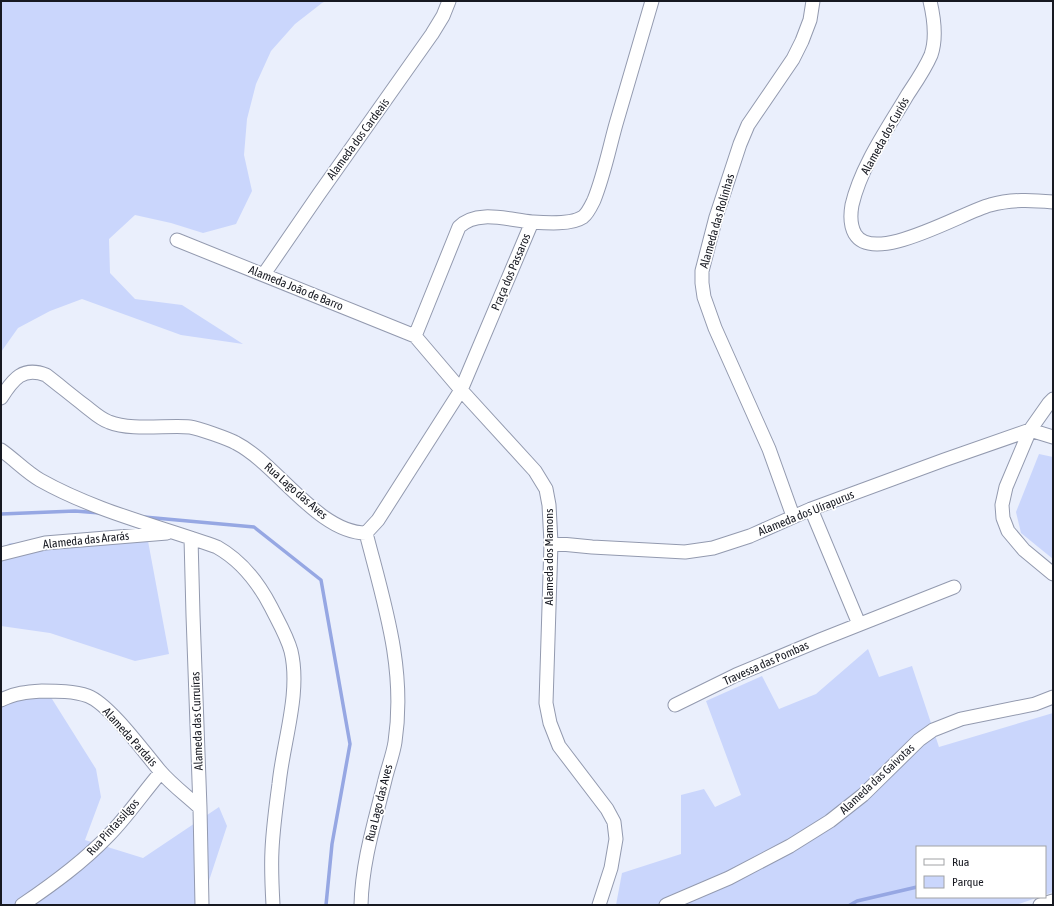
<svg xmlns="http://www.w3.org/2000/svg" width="1054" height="906" font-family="'Asap Condensed',sans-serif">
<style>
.green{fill:#cad6fc}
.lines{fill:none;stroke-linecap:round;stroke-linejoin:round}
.stream{stroke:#96a7e3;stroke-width:3.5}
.minor-casing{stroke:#939aaf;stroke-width:15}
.minor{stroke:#fff;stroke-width:13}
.labels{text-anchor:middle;stroke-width:3.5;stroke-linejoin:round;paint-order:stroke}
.street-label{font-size:12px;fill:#171921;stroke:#fff}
</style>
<rect width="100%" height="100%" fill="#eaeffc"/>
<path class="green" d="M1,1H326L322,3L295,24L271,51L256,84L247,119L244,155L252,191L236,224L203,233L171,223L135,215L109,239L110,273L135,299L182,305L243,344L181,335L82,299L50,311L18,328L1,352Z
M1039,454L1053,457V559L1021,533L1016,512Z
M148,541L169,654L135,661L50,633L1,626V549L10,543Z
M868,649L879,677L912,666L939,747L1053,713V892L1045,895V847H917V897H1039L1016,905H616L622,873L681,854V795L704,789L715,807L741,795L706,701L762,676L779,709L816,694Z
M47,691L96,769L101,797L85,840L143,858L219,807L227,826L201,905H1V702Z"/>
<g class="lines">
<path class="stream" d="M1,514L75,511L100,513
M144,517L254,527L321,580L350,744L332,844L326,905
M850,905L857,901L917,887"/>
<defs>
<path id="minor" d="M930,1C934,18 937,38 931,55C925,69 916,82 908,94C888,128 861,166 852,205C850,216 850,225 855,234C874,266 963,212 990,205C1011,199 1032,200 1053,202
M177,240L415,336L461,390L535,471L546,489L549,505L551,543L546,703L550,723L559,746L607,809L614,822L616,839L611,868L599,905
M264,274L319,194L432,34L443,16L449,1
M415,336L459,227C477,209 509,220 532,222C546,223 571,225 583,217C588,213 591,206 594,200C604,175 609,149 616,124C628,83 640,42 652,1
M1,398C13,379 23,366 46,375C59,385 71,395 84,405C92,411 100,419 109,422C131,431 166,425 190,427C198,428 229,439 236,443C277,464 318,533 366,533C384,603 406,668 395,742C393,755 388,767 385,780C375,821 362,862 361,905
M1053,399L1049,403L1030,430L1006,487L1002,505L1003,518L1008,531L1024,550L1053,574
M1,450C14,459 26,472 40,480C95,511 158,526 217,547C242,561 258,582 271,607C278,621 287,636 291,651C301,693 283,742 279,784C276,806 273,828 272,850C271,868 272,887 273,905
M811,509L859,624
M793,516L769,449L715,328L704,297L702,283V271L716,217L740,144L748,125L793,59L802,41L810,20L813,1
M366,533L378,520L461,390L532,222
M191,538L193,615L200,808L202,905
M551,543L592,547L685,552L713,548L750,536L811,509L944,460L1030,430L1053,437
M1,554L45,543L167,533
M1,700C14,693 28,692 42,691C57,691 74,691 88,696C109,704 144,752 160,771C171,784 187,796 200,808
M675,705L736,675L820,640L954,587
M22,905C53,884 82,863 108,836C127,817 143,793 161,772
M666,905L729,878L790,846L830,821L863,795L919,740L933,730L961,719L1035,704L1053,697
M1040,905L1053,901"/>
</defs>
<use href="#minor" class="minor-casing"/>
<use href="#minor" class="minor"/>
</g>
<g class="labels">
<g class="street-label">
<text transform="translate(885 136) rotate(-61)" y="4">Alameda dos Curiós</text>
<text transform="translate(358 139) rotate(-54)" y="4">Alameda dos Cardeais</text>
<text transform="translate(717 221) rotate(-74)" y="4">Alameda das Rolinhas</text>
<text transform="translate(511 272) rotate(-67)" y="4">Praça dos Passaros</text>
<text transform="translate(296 288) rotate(22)" y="4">Alameda João de Barro</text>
<text transform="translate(296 491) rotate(41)" y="4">Rua Lago das Aves</text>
<text transform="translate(806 513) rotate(-22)" y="4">Alameda dos Uírapurus</text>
<text transform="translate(86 540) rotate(-6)" y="4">Alameda das Ararás</text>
<text transform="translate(549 557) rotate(-90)" y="4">Alameda dos Mamons</text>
<text transform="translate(766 663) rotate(-24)" y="4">Travessa das Pombas</text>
<text transform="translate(197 721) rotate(-92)" y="4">Alameda das Curruíras</text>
<text transform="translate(130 737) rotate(48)" y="4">Alameda Pardais</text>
<text transform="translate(877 779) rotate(-43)" y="4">Alameda das Gaivotas</text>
<text transform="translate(379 803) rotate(-76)" y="4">Rua Lago das Aves</text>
<text transform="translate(113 827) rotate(-48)" y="4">Rua Pintassilgos</text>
</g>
</g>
<rect width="1054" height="906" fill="none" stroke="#171921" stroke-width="4"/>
<rect x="916" y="846" width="130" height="52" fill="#ffffff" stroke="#a2a3a6"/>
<rect x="924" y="859" width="20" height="6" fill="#ffffff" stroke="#a2a3a6"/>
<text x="952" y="866" font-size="12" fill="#171921">Rua</text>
<rect x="924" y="876" width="20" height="12" fill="#cad6fc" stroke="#a2a3a6"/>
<text x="952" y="886" font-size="12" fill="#171921">Parque</text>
</svg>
